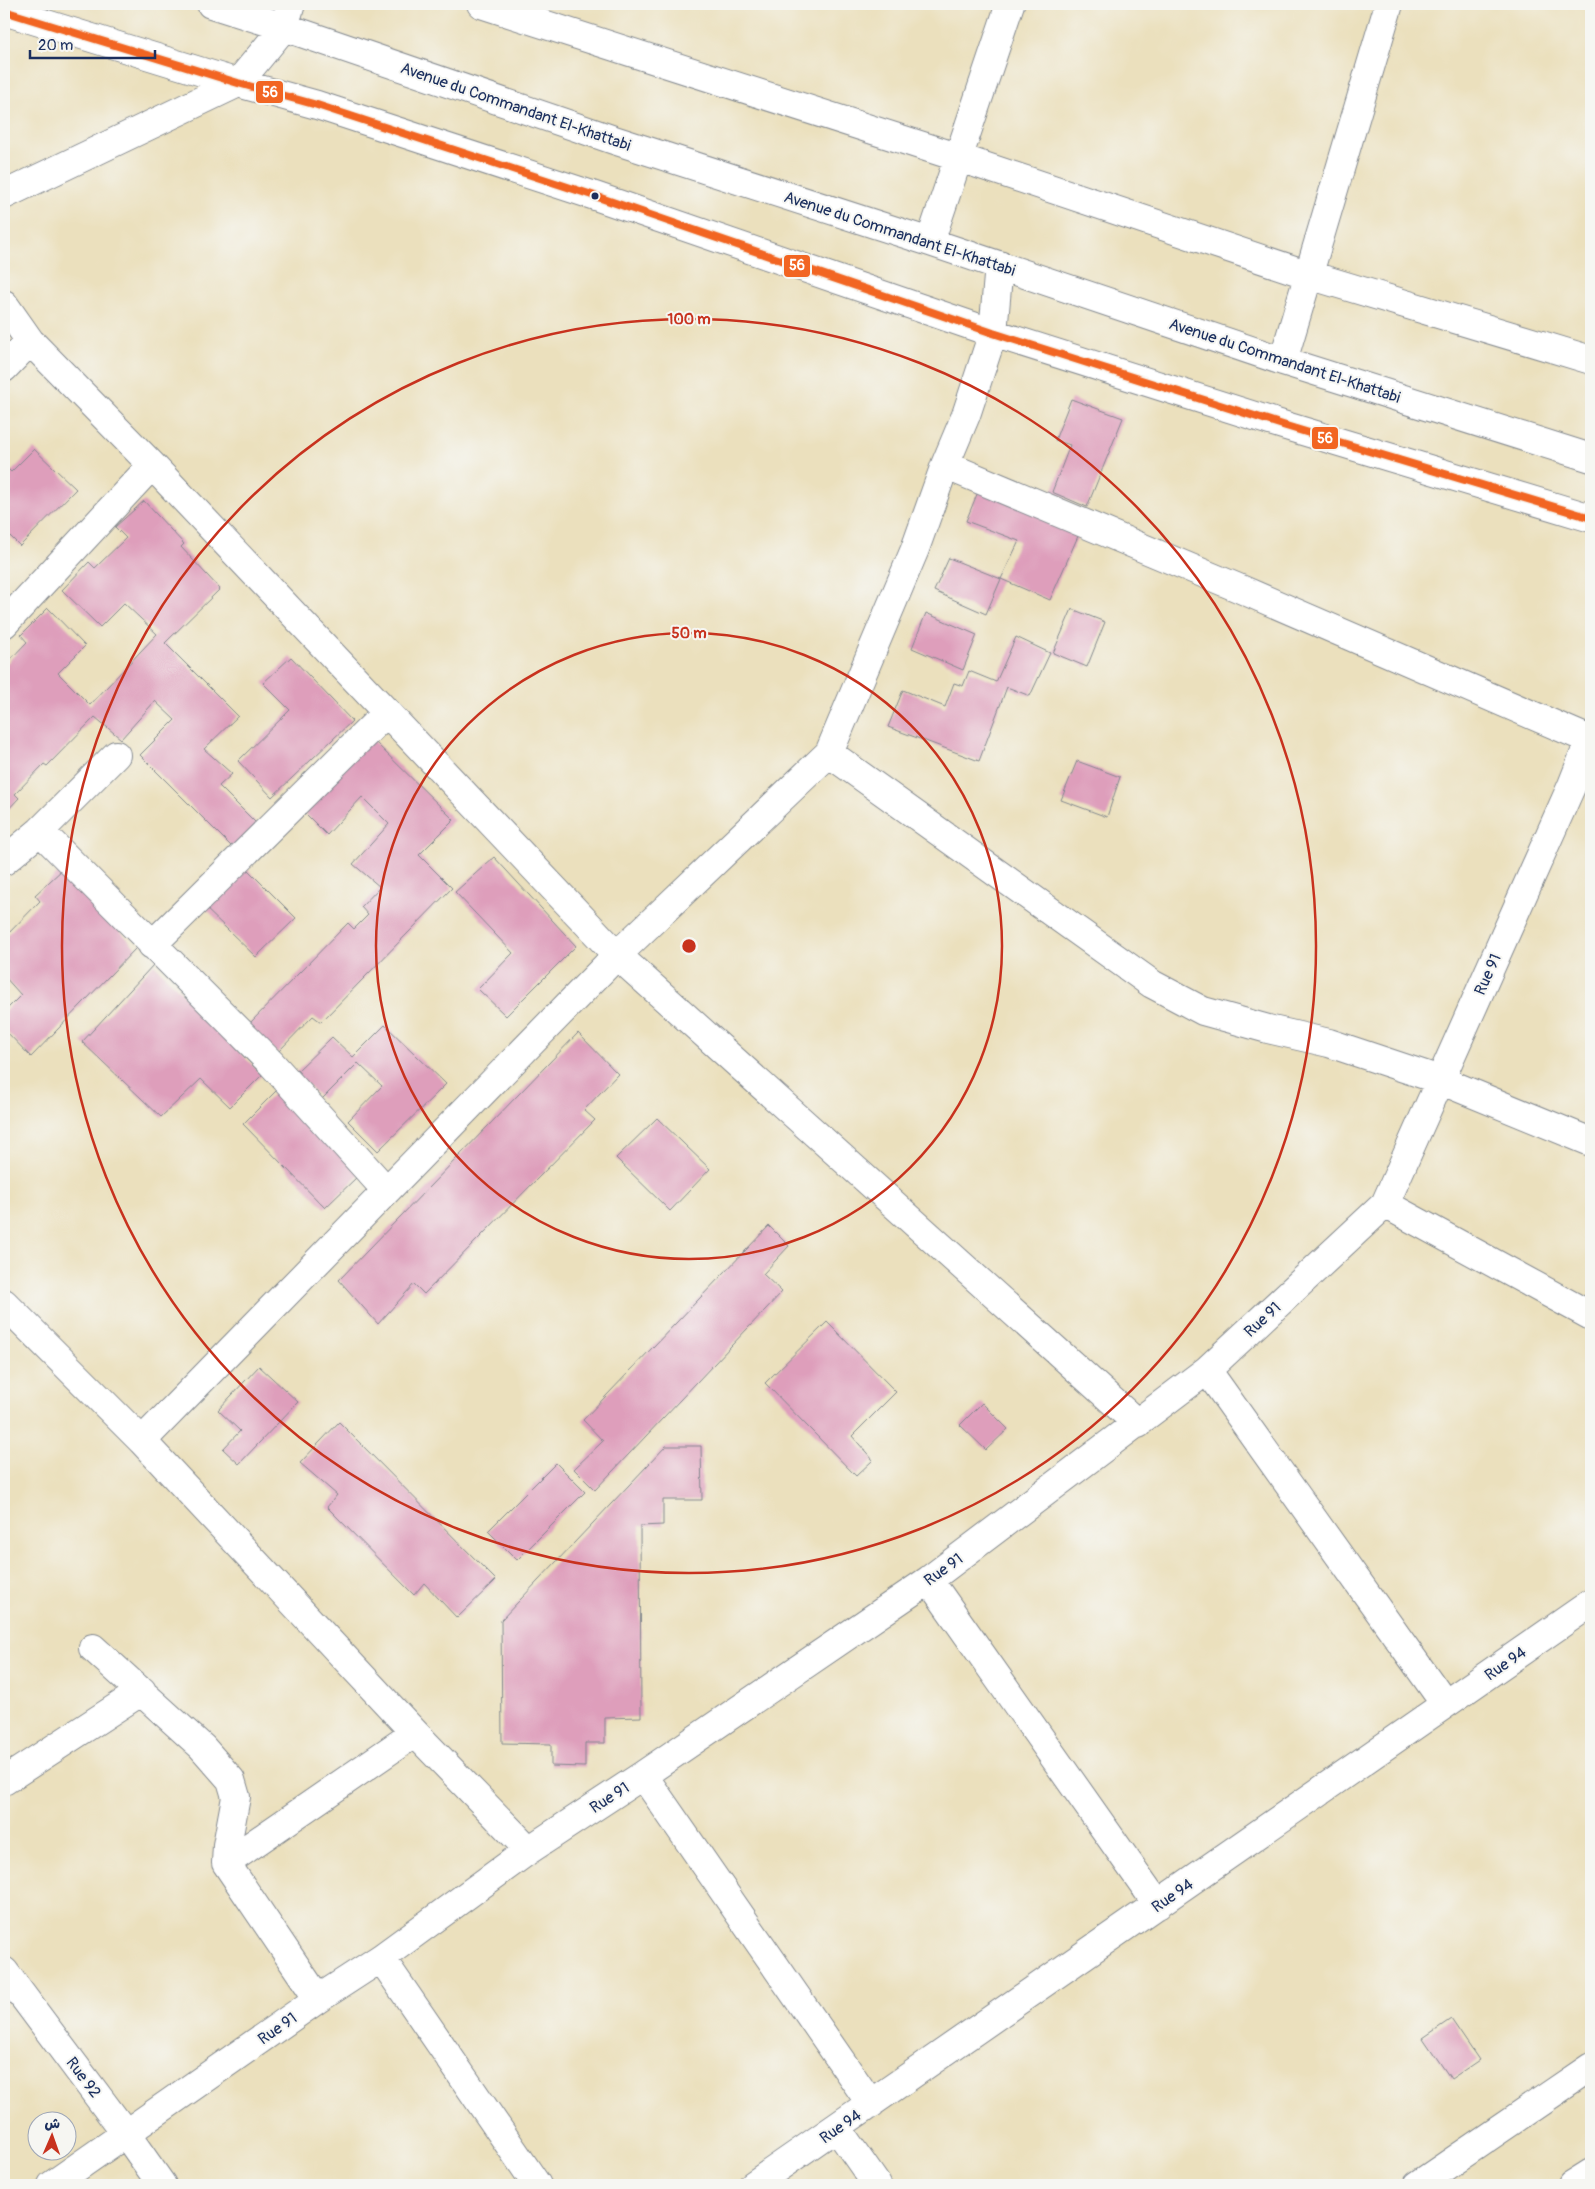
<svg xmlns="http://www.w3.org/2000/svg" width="1595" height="2189" font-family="Pangolin,'Playpen Sans Arabic',sans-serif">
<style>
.building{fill:#de9ebb}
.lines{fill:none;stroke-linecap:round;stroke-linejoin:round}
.minor-casing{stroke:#83888e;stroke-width:30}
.secondary-casing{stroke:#83888e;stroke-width:30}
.minor{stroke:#fff;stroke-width:28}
.secondary{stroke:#fff;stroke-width:28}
.bus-1-casing{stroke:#f6f6f2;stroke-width:11}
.bus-1{stroke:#f26522;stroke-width:8}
.ring{fill:none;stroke:#c8321e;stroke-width:2.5}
.bus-dot{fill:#1b2f5e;stroke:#f6f6f2;stroke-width:2}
.labels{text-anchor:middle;stroke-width:4;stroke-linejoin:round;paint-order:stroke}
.street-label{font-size:16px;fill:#1b2f5e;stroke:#f6f6f2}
.centre{fill:#c8321e;stroke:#f6f6f2;stroke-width:2.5}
.ring-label{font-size:15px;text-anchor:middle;font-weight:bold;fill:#c8321e;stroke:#f6f6f2;stroke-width:4;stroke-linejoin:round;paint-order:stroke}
.line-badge{stroke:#f6f6f2;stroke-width:2}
.badge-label{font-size:14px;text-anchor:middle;font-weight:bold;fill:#fff}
</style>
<rect width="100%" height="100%" fill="#f6f6f2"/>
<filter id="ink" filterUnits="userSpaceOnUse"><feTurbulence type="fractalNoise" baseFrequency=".02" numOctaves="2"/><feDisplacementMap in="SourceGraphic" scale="10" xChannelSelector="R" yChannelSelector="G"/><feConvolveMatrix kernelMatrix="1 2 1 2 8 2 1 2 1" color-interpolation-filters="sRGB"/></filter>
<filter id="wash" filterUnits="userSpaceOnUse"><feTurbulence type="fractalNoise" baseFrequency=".0096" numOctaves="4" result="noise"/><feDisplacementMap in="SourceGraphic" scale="20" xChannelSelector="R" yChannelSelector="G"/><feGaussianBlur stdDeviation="1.12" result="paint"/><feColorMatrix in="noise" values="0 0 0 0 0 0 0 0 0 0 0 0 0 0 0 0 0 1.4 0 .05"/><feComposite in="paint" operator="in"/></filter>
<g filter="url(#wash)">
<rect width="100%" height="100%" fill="#ebe0bd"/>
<g id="blocks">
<path class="building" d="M1071,399L1123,418L1087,507L1052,492L1070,445L1055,440Z
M34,449L76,489L20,546L4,530V465L11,472Z
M980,487L1082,527L1050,600L1001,579L1019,541L966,521Z
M144,501L184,544L181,547L220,589L165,643L238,716L204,749L232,774L219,786L258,825L234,849L140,755L175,720L155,701L121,739L95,717L47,766L44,764L15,794L19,798L4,814V666L27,642L21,635L48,608L85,646L58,673L90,705L157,634L124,603L100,627L62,590L89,562L95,568L126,538L115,527Z
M949,558L1001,579L986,614L934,591Z
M1072,609L1105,622L1087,667L1053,653Z
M926,613L977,635L963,670L912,648Z
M1016,637L1050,653L1030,696L1007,687L979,761L888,727L903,690L945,707L954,683L963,686L969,671L996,682Z
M291,657L352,721L272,797L238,761L290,710L263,683Z
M369,736L454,820L419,855L452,888L321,1022L313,1016L277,1053L248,1025L348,923L354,929L368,915L361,907L380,887L353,864L389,824L362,797L327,835L299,807Z
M1077,761L1120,777L1107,817L1061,800Z
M494,857L576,946L506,1016L478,989L513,953L455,892Z
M241,863L296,918L256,957L200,903Z
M63,869L136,948L31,1057L4,1029V1012L21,995L4,976V938L40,901L35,895Z
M154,964L262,1075L230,1107L201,1079L161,1117L82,1042Z
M385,1025L446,1084L378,1151L348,1121L382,1086L358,1063L322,1099L295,1073L332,1037L353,1057Z
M578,1033L618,1074L584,1110L595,1120L424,1294L414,1284L378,1324L339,1280Z
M277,1090L360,1174L325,1208L243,1124Z
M657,1118L710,1169L670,1211L616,1158Z
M769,1226L789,1246L763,1274L782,1292L595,1490L574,1469L603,1441L583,1420Z
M827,1322L896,1392L852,1436L873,1460L856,1476L765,1383Z
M259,1366L298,1402L239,1464L223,1449L240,1431L218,1410Z
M982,1403L1008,1429L986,1450L960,1425Z
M339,1422L496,1580L457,1618L424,1583L414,1595L327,1507L337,1495L300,1463Z
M666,1446H701L702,1500H663V1525L640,1526L641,1717L605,1718V1743H585V1767L551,1766V1744L502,1743L501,1620Z
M556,1463L585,1492L517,1560L488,1531Z
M1451,2019L1479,2060L1451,2079L1423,2038Z"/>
</g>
</g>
<g filter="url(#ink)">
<use href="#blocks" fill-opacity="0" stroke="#83888e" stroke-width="1"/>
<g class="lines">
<defs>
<path id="minor" d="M211,4L284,27L614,140L930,242L1283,361L1591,458
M481,4L957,157L1309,275L1591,360
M4,11L238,83L317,105L595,196L993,333L1286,426L1591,518
M4,195L238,83L284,27L291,4
M930,242L1010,4
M4,304L30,341L152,465L617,955L1138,1424
M1283,361L1389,4
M4,368L30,341
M945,465L1236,587L1590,740
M4,624L152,465
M829,753L1152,984L1203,1011L1268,1029L1329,1043L1440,1080L1591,1142
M40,831L271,1063L386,1190
M4,861L40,831L116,755
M152,945L387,712
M1385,1204L1591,1316
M4,1303L142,1441L415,1733L529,1850
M1207,1370L1445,1704
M142,1441L617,955L829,753L915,549L945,465L966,415L993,333L999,265
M929,1580L1158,1905
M93,1648L202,1747L231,1780L236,1797L227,1845L226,1863L318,1999
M643,1775L871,2104
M4,1781L142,1691
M226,1863L415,1733
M381,1958L537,2185
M4,1971L126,2134L162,2185
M837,2128L877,2185
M52,2185L318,1999L381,1958L529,1850L643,1775L929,1580L1207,1370L1385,1204L1572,785L1591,737
M753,2185L1591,1603"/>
<path id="secondary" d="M1418,2185L1591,2067
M1572,2185L1591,2173"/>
</defs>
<use href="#minor" class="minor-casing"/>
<use href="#secondary" class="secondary-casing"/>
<use href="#minor" class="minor"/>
<use href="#secondary" class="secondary"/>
<defs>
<path id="bus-1" d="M4,11L238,83L317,105L595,196L993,333L1286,426L1591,518"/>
</defs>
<use href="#bus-1" class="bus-1-casing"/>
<use href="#bus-1" class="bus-1"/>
</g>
</g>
<g class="ring">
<circle cx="689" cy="946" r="313"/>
<circle cx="689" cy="946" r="627"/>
</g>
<circle class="bus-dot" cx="595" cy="196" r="4.5"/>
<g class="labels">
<g class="street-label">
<text transform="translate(516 106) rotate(19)" y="6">Avenue du Commandant El-Khattabi</text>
<text transform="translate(900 233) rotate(18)" y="6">Avenue du Commandant El-Khattabi</text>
<text transform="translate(1285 360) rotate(18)" y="6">Avenue du Commandant El-Khattabi</text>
<text transform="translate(1487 974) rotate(-66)" y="6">Rue 91</text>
<text transform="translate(1262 1319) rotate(-43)" y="6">Rue 91</text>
<text transform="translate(943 1569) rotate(-36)" y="6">Rue 91</text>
<text transform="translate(1505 1663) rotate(-35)" y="6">Rue 94</text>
<text transform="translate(609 1797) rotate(-33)" y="6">Rue 91</text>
<text transform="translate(1172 1895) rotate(-35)" y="6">Rue 94</text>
<text transform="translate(277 2028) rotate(-35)" y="6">Rue 91</text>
<text transform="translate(84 2077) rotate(53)" y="6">Rue 92</text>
<text transform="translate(840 2126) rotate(-35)" y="6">Rue 94</text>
</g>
</g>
<circle cx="689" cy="946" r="8" class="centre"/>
<g class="ring-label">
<text x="689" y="324">100 m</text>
<text x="689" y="638">50 m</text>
</g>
<g class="line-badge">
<rect x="255" y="80" width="29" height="24" rx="5" fill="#f26522"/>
<rect x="783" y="254" width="28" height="24" rx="5" fill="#f26522"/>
<rect x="1311" y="426" width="28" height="24" rx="5" fill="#f26522"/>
</g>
<g class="badge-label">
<text x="270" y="97">56</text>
<text x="797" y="270">56</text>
<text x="1325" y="443">56</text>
</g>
<rect width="1595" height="2189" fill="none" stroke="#f6f6f2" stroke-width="20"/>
<g transform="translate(52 2136) rotate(2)"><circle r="24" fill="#f6f6f2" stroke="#9ea6b7"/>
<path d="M0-4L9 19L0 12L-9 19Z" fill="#c8321e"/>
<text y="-8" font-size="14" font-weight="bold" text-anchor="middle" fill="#1b2f5e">ش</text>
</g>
<path d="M30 50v8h125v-8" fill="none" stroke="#1b2f5e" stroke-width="2.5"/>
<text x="38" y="50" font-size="15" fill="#1b2f5e" stroke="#f6f6f2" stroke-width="4" paint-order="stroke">20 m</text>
</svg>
